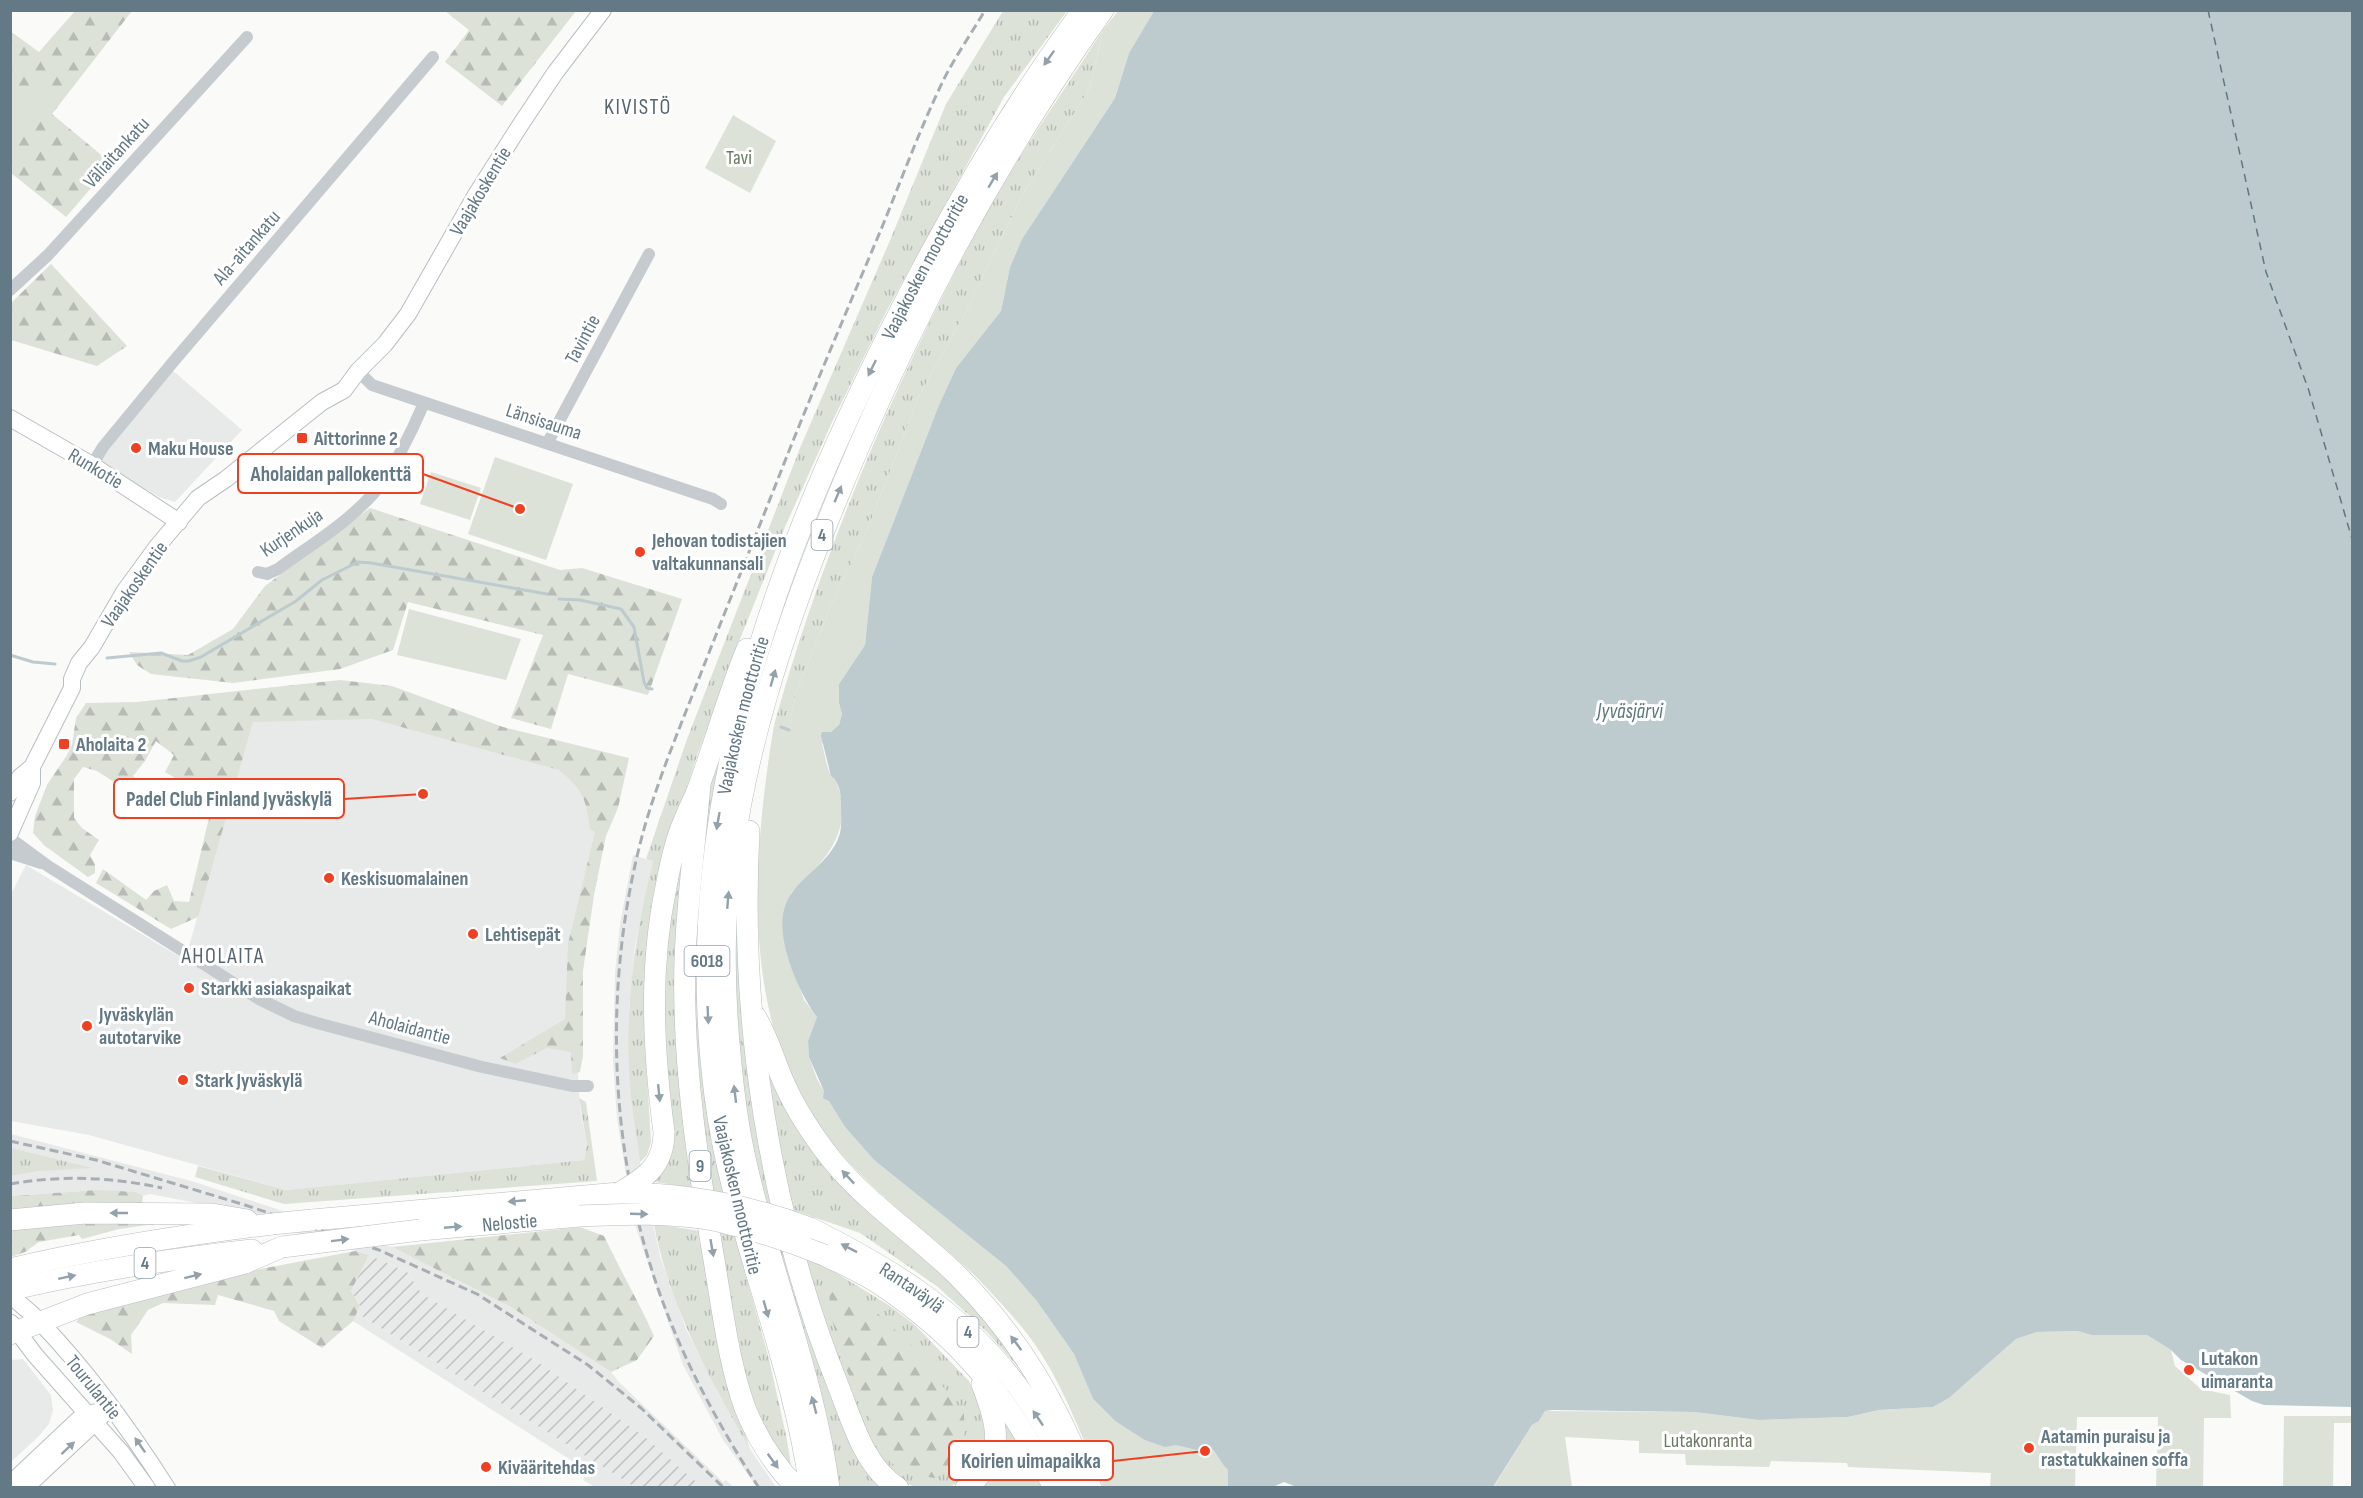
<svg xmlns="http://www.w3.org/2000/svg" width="2363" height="1498" font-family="'Sofia Sans Condensed',sans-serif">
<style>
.built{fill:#e8eae9}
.industrial{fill:url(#industrial-furrows)}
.grass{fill:url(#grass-tufts)}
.forest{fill:url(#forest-firs)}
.park{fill:#dce2d8}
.water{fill:#bdcbce}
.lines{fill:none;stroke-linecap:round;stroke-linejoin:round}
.stream{stroke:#bdcbce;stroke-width:3}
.ferry{stroke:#5e787e;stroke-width:1.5;stroke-dasharray:8 6;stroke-linecap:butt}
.secondary-casing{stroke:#b7bfc3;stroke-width:18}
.highway-casing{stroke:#b8bdc0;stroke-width:22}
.street{stroke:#c5cbce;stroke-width:12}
.secondary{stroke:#fff;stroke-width:16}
.highway{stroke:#fff;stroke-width:21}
.rail{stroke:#a6aeb3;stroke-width:3;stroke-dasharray:9 4.5;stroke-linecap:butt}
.highway-bridge-casing{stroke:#b8bdc0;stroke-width:22;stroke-linecap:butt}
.highway-bridge{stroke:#fff;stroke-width:21}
.oneway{fill:#92a1aa}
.poi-dot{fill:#f04022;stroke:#fff;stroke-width:2}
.labels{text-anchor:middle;stroke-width:6;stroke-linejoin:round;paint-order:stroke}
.shield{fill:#fff;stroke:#92a1aa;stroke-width:1.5}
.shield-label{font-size:18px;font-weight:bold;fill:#637985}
.street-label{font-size:20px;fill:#637985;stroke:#fff}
.park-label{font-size:20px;fill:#697b62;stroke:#fff}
.poi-label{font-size:20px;font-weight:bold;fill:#637985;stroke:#fff;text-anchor:start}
.water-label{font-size:21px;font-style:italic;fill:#5e787e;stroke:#fff}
.quarter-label{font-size:22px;letter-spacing:1.5px;fill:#55666f;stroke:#fff}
.leader{fill:none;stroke:#f04022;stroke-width:2}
.callout-dot{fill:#f04022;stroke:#fff;stroke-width:2}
.callout{fill:#fff;stroke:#f04022;stroke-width:2}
.callout-label{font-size:21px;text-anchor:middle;font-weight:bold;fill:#637985}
</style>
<defs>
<pattern id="industrial-furrows" width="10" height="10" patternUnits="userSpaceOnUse" patternTransform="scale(1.5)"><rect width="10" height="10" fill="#e8eae9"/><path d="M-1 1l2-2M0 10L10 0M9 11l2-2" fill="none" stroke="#c0c2c2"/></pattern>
<pattern id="grass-tufts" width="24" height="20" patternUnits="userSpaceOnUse" patternTransform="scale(1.5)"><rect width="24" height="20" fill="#dce2d8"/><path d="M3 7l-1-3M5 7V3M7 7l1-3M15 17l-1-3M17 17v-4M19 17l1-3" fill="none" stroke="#b6bcb5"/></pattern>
<pattern id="forest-firs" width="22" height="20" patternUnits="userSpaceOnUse" patternTransform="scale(1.5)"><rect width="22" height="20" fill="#dce2d8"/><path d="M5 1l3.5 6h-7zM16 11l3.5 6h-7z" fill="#b6bcb5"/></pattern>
</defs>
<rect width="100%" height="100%" fill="#fafaf8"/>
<path class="built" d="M172,370L242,430L175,502L159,497L99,463L106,449Z
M379,703L614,778L580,964L576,1039L580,1108L587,1145L584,1160L286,1190L89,1135L11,1121V894L26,865L185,960L253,722Z
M633,855L653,861L635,946L629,1010L630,1084L640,1162L660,1256L686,1329L718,1392L750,1449L776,1487H757L723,1440L683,1365L633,1219L617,1119L613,1061L615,972L620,924Z
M11,1134L195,1182L392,1247L511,1307L611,1372L619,1382L720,1479L723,1482L726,1480L733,1487H702L645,1437L538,1362L422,1294L407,1272L369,1255L202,1204L150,1194L143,1196L97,1190L11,1196V1176L40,1171L11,1148Z
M357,1313L635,1487H595L583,1480L588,1471L353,1321Z
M23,1359L51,1395L53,1410L49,1424L39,1436L11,1462V1360Z"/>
<path class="industrial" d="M369,1255L407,1272L422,1294L538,1362L645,1437L702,1487H635L357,1313L360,1306L351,1291Z"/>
<path class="grass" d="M1003,11H1067L1004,97L886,312L833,420L785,527L738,644L698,753L666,849L652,915L644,982L645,1044L651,1142L647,1155L640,1162C637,1137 632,1111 630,1085C624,1009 635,935 653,861L646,859L687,739L800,448L891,238L946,104Z
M1103,30L1090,88L1023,194L966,311L919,396L866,533L832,603L796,693L789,730L774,725C824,547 897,376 986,214C1021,151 1064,91 1103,30Z
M736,688L716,780L702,867L698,986L735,1236L769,1359L786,1435L792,1471L770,1445L739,1370L697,1099L693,892L714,761Z
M686,828L698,1189L649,1181L658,1172L660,986Z
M740,897L777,1205L766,1203C741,1114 724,988 740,897Z
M761,1037L791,1109L973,1299L1027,1377L987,1332L938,1287L892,1255L860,1233L790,1209Z
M579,1098L586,1102L597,1181L284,1204L195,1177L198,1166L286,1190L584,1160L587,1145Z
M10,1148H11L92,1168L40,1171L11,1176Z
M654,1224L701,1231L735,1404L750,1449C709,1378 669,1305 654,1224Z
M778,1246L789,1249L887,1487H837Z
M803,1257L830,1269L890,1306L915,1325L969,1381L988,1420L984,1455L963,1481L948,1487H915L894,1478L865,1432L816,1304Z
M1003,1412L1045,1487L979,1488Z"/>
<path class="forest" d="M75,11H132L52,114L112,164L66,217L11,173L10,31L39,52Z
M445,11H576L502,106L445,62L469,30Z
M51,264L127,346L97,366L11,340V303Z
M370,508L560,570L582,568L682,599L648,695L568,674L551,729L511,718L543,635L408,602L393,650L340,669L233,683L151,674L137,665L129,652L188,655L233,629L265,586Z
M340,680L392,686L503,727L629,758L618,808L606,836L594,895L583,971V1056L580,1072L572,1074L571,1052L547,1048L515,1064L500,1058L565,1019L568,944L595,832L590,829C586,798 583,790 559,770L372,719L253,722L198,917L171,929L96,883L103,869L146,900L154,891L167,885L174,901L189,902L213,801L165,772L174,755L156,741L145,761L133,776L143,785L136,796L97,771L83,767L74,779V818L82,828L99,840L90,855L95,864V873L88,877L45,846L33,833L35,816L47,785L67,755L72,745L76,718L86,703L137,702Z
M97,1190L135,1192L143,1196L142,1206H45L11,1211V1196Z
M84,1220L155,1224L119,1229L82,1239L79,1235L39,1242L25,1252L11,1257V1227Z
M580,1227L604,1236C620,1270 639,1302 654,1336L637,1360L611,1372L511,1307L392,1247Z
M355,1251L369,1255L351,1291L360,1306L353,1321L322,1348L279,1321L274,1311L218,1295L215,1305L163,1303L148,1310L131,1335L132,1354L110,1339L76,1322L82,1316L203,1280Z
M829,1292L846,1294L873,1309L911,1345L964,1414L965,1456L952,1470L934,1478L901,1471L879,1452L870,1419L845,1367L831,1316Z"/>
<path class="park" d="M1118,11H1154L1129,53L1115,98L1022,239L1010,267L1001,311L956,368L939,405L872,577L865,645L839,684V703L842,714L839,725L822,744C825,753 826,769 832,776C833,779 836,780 837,783C855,833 823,862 791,893L790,959L804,1000L817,1017L808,1041L809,1057L817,1079L845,1127L874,1160L1006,1266L1036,1300L1074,1354L1093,1399L1115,1421L1125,1427L1220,1426L1228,1470V1487H1103C1084,1442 1067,1394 1040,1352C1024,1327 1002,1304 982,1283C966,1266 948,1252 931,1237C890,1203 850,1169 819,1126C739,1014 753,853 774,725L789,729L796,693L832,603L866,533L919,396L966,311L1023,194L1090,88L1103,30Z
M14,86L25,97L38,87L52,102L18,143L11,136V89Z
M733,115L776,141L750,193L705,168Z
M495,457L573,484L546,560L468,534Z
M431,472L481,488L470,520L420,504Z
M409,609L521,639L506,680L397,655Z
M2079,1331L2091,1335H2147L2171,1350L2175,1366L2201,1389L2230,1395L2231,1418H2204L2203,1487H2156L2158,1417H2077L2075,1487H1990L1991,1473L1848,1467L1847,1463L1771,1461L1769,1467L1686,1465L1685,1454L1639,1453V1441L1565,1437L1572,1487L1493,1488L1532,1425L1539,1421L1545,1411L1694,1412L1759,1420L1848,1417L1879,1410L1933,1407L1949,1398L2016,1339L2037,1332Z
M2284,1416H2352V1423H2334L2333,1487H2283Z"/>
<path class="water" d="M1154,11H2352V1407L2264,1405L2252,1401L2181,1360L2171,1350L2147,1335H2091L2078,1331L2037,1332L2016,1339L1949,1398L1933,1407L1879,1410L1848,1417L1759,1420L1694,1412L1553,1410L1545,1411L1539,1421L1532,1425L1493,1487L1299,1488L1284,1482L1273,1487H1228V1470C1220,1462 1218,1454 1210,1446L1197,1450L1176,1445L1165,1447L1145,1440L1115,1421L1093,1399L1074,1354L1036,1300L1006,1266L874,1160L845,1127L829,1101L823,1098L824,1091L809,1057L808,1041L817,1017C799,993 776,941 784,910C792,878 831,866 840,833C842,824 841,814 841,805C841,795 840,782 831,776L821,736L822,732H831L839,725L842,714L839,703V684L865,645L872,577L939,405L956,368L1001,311L1010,267L1022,239L1115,98L1129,53Z"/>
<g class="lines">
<path class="stream" d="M559,599L580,600L621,609L634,627L644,682L647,688L652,689
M10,655L33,662L55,664
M107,658L161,653L182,661H189L201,657L296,601L322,580L358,562L371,563L547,594
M781,727L789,730"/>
<path class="ferry" d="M2208,10L2266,272L2309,391L2352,539"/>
<defs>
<path id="secondary" d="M10,418L92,465L179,522
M10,793L20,777L32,767L72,688V679L79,663L92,647L124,592L156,548L198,498L226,479L322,402L344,390L358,371L385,344L408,314L477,193L521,124L555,73L603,10
M10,833L32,783V767
M10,1295C20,1304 32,1313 41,1323C89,1373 130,1430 167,1488
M11,1323L35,1355L121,1452L147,1488
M10,1484L79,1419L96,1412
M25,1488L101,1417"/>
<g id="highway">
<path d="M700,784C695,843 687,901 685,960C682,1063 698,1166 715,1266C723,1313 729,1364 745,1408C757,1438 774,1465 797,1488"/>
<path d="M749,831C739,1020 769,1213 839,1388C853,1423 864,1466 898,1488"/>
<path d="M755,1016C768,1037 774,1060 784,1083C796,1110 813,1136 832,1160C868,1204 916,1235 956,1274C1022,1340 1056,1402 1091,1488"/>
<path d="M664,1132C653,1050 649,968 666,887C670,865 675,841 684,821C689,808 696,796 700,783C716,739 729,693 747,649"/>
<path d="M10,1220L85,1213L212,1214L247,1220"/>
<path d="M312,1220L619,1193"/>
<path id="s1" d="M810,1228C886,1266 954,1307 1008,1374C1036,1408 1057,1448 1077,1488"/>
<path id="s2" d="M420,1230L580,1216"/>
<path d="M824,1255C843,1264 863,1273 881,1285C962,1339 1011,1401 1054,1488"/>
<path d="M10,1269C97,1248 184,1235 272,1224"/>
<path d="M10,1290C90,1271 170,1259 252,1250"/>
<path d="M10,1334L87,1304L245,1263L282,1247"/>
<path id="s3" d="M810,1488C792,1354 732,1230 715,1096C679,822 770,570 891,329C947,218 1009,110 1083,10"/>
<path d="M829,1488C814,1374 769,1269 745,1158C738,1127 734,1096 731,1064C726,1017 724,969 726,922C735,758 795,594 860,444C926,292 1006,146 1103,10"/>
<path d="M966,1488C1007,1456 998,1426 982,1384"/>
</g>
</defs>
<use href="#secondary" class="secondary-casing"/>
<use href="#highway" class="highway-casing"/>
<path class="street" d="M10,290L48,255L247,37
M358,371L372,385L713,499L721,504
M548,442L649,254
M92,465L103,447L173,362L433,57
M258,572L267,574L278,569C309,546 346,524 372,495C391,475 413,429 424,403
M10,838L48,866L259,999L294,1016L317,1023L482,1067L572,1086H588
M10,853L41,863"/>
<use href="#secondary" class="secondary"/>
<use href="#highway" class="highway"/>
<path class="rail" d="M10,1141L96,1160L245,1205L379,1250L477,1294L588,1365L641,1408L724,1488
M10,1184C61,1175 112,1177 162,1188
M759,1488C723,1432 691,1375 667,1313C608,1162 601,985 644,829C659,776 681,725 701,673C728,604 756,535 783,466C814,388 847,310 880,232C901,181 920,128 944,79C956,55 972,33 985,10"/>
<defs>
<path id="highway-bridge" d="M619,1193C685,1193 748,1205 810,1228
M619,1193C646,1178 664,1165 664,1132
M580,1216C626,1214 673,1212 718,1221C755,1230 789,1241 824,1255
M272,1224L312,1220
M282,1247L420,1230"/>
</defs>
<use href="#highway-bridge" class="highway-bridge-casing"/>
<use href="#highway-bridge" class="highway-bridge"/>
</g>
<defs><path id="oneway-solid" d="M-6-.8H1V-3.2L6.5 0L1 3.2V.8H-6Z" transform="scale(1.5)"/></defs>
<g class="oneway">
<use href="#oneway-solid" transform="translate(1049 58) rotate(125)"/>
<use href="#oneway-solid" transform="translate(993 180) rotate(-59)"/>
<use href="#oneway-solid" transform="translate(872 368) rotate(116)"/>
<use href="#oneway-solid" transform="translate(838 494) rotate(-67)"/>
<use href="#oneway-solid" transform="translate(773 678) rotate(-74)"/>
<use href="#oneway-solid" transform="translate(718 821) rotate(100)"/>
<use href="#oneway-solid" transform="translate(728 900) rotate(-85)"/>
<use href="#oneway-solid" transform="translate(708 1015) rotate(87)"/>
<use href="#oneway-solid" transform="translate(659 1093) rotate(84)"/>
<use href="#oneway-solid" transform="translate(735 1094) rotate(-97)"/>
<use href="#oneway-solid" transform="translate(848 1177) rotate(-133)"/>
<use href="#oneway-solid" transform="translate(517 1201) rotate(175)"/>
<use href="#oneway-solid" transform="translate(119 1213) rotate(-180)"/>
<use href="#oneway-solid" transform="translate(639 1214) rotate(2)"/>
<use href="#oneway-solid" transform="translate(453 1227) rotate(-5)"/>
<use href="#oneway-solid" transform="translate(340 1240) rotate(-7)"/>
<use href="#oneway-solid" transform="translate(712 1248) rotate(80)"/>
<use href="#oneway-solid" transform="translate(849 1248) rotate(-153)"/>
<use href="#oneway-solid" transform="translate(193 1276) rotate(-14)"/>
<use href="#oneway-solid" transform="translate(67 1277) rotate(-12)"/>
<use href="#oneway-solid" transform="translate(766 1309) rotate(74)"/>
<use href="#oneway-solid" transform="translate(1016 1343) rotate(-127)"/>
<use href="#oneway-solid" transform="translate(814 1405) rotate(-105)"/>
<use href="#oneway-solid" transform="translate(1038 1418) rotate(-124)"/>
<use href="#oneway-solid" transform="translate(140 1445) rotate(-125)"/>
<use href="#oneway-solid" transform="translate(68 1448) rotate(-43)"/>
<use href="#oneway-solid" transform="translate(773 1461) rotate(54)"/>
</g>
<g class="poi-dot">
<rect x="296" y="432" width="12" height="12" rx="3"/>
<circle cx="136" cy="448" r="6"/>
<circle cx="640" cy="552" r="6"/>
<rect x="58" y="738" width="12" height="12" rx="3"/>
<circle cx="329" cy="878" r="6"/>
<circle cx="473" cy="934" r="6"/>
<circle cx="189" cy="988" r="6"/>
<circle cx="87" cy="1026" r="6"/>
<circle cx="183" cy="1080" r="6"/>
<circle cx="2189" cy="1370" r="6"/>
<circle cx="2029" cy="1448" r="6"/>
<circle cx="486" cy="1467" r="6"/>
</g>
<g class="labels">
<g class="shield">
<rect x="811.5" y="520" width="21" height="30" rx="4.5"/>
<rect x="684.5" y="946" width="45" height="30" rx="4.5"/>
<rect x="689.5" y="1151" width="21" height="30" rx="4.5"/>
<rect x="134.5" y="1248" width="21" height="30" rx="4.5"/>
<rect x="957.5" y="1317" width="21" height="30" rx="4.5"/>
</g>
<g class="shield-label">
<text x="822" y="541">4</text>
<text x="707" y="967">6018</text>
<text x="700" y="1172">9</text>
<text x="145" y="1269">4</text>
<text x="968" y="1338">4</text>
</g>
<g class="street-label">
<text transform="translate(116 152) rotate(-48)" y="7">Väliaitankatu</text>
<text transform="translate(480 191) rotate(-59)" y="7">Vaajakoskentie</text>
<text transform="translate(246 247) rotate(-49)" y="7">Ala-aitankatu</text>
<text dy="7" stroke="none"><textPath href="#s3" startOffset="1274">Vaajakosken moottoritie</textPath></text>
<text transform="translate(582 339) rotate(-62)" y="7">Tavintie</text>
<text transform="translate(544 421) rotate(18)" y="7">Länsisauma</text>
<text transform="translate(96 468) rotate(31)" y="7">Runkotie</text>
<text transform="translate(291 532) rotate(-34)" y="7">Kurjenkuja</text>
<text transform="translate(134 584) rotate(-55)" y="7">Vaajakoskentie</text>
<text dy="7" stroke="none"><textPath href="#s3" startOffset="788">Vaajakosken moottoritie</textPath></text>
<text transform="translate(410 1027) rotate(15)" y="7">Aholaidantie</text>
<text transform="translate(738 1195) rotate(77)" y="7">Vaajakosken moottoritie</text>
<text dy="7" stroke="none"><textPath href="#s2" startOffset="90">Nelostie</textPath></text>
<text dy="7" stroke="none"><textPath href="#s1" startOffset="118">Rantaväylä</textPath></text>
<text transform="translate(94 1387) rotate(51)" y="7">Tourulantie</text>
</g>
<g class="park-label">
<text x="739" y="164">Tavi</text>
<text x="1708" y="1447">Lutakonranta</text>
</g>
<g class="poi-label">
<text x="314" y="445">Aittorinne 2</text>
<text x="148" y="455">Maku House</text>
<text x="652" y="547">Jehovan todistajien<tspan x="652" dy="23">valtakunnansali</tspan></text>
<text x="76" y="751">Aholaita 2</text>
<text x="341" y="885">Keskisuomalainen</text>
<text x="485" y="941">Lehtisepät</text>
<text x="201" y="995">Starkki asiakaspaikat</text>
<text x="99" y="1021">Jyväskylän<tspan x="99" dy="23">autotarvike</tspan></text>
<text x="195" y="1087">Stark Jyväskylä</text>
<text x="2201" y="1365">Lutakon<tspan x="2201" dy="23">uimaranta</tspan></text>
<text x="2041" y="1443">Aatamin puraisu ja<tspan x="2041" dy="23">rastatukkainen soffa</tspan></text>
<text x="498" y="1474">Kivääritehdas</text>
</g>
<g class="water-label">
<text x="1630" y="718">Jyväsjärvi</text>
</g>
<g class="quarter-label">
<text x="638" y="114">KIVISTÖ</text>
<text x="223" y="963">AHOLAITA</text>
</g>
</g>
<path class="leader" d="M520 509L423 474M423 794L344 799M1205 1451L1113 1461"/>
<g class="callout-dot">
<circle cx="520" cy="509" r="6"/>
<circle cx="423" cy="794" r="6"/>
<circle cx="1205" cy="1451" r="6"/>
</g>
<g class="callout">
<rect x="238" y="454" width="185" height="39" rx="6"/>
<rect x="114" y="779" width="230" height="39" rx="6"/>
<rect x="949" y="1441" width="164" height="39" rx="6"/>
</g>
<g class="callout-label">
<text x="331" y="481">Aholaidan pallokenttä</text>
<text x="229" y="806">Padel Club Finland Jyväskylä</text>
<text x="1031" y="1468">Koirien uimapaikka</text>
</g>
<rect width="2363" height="1498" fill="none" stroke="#637985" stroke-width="24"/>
</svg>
